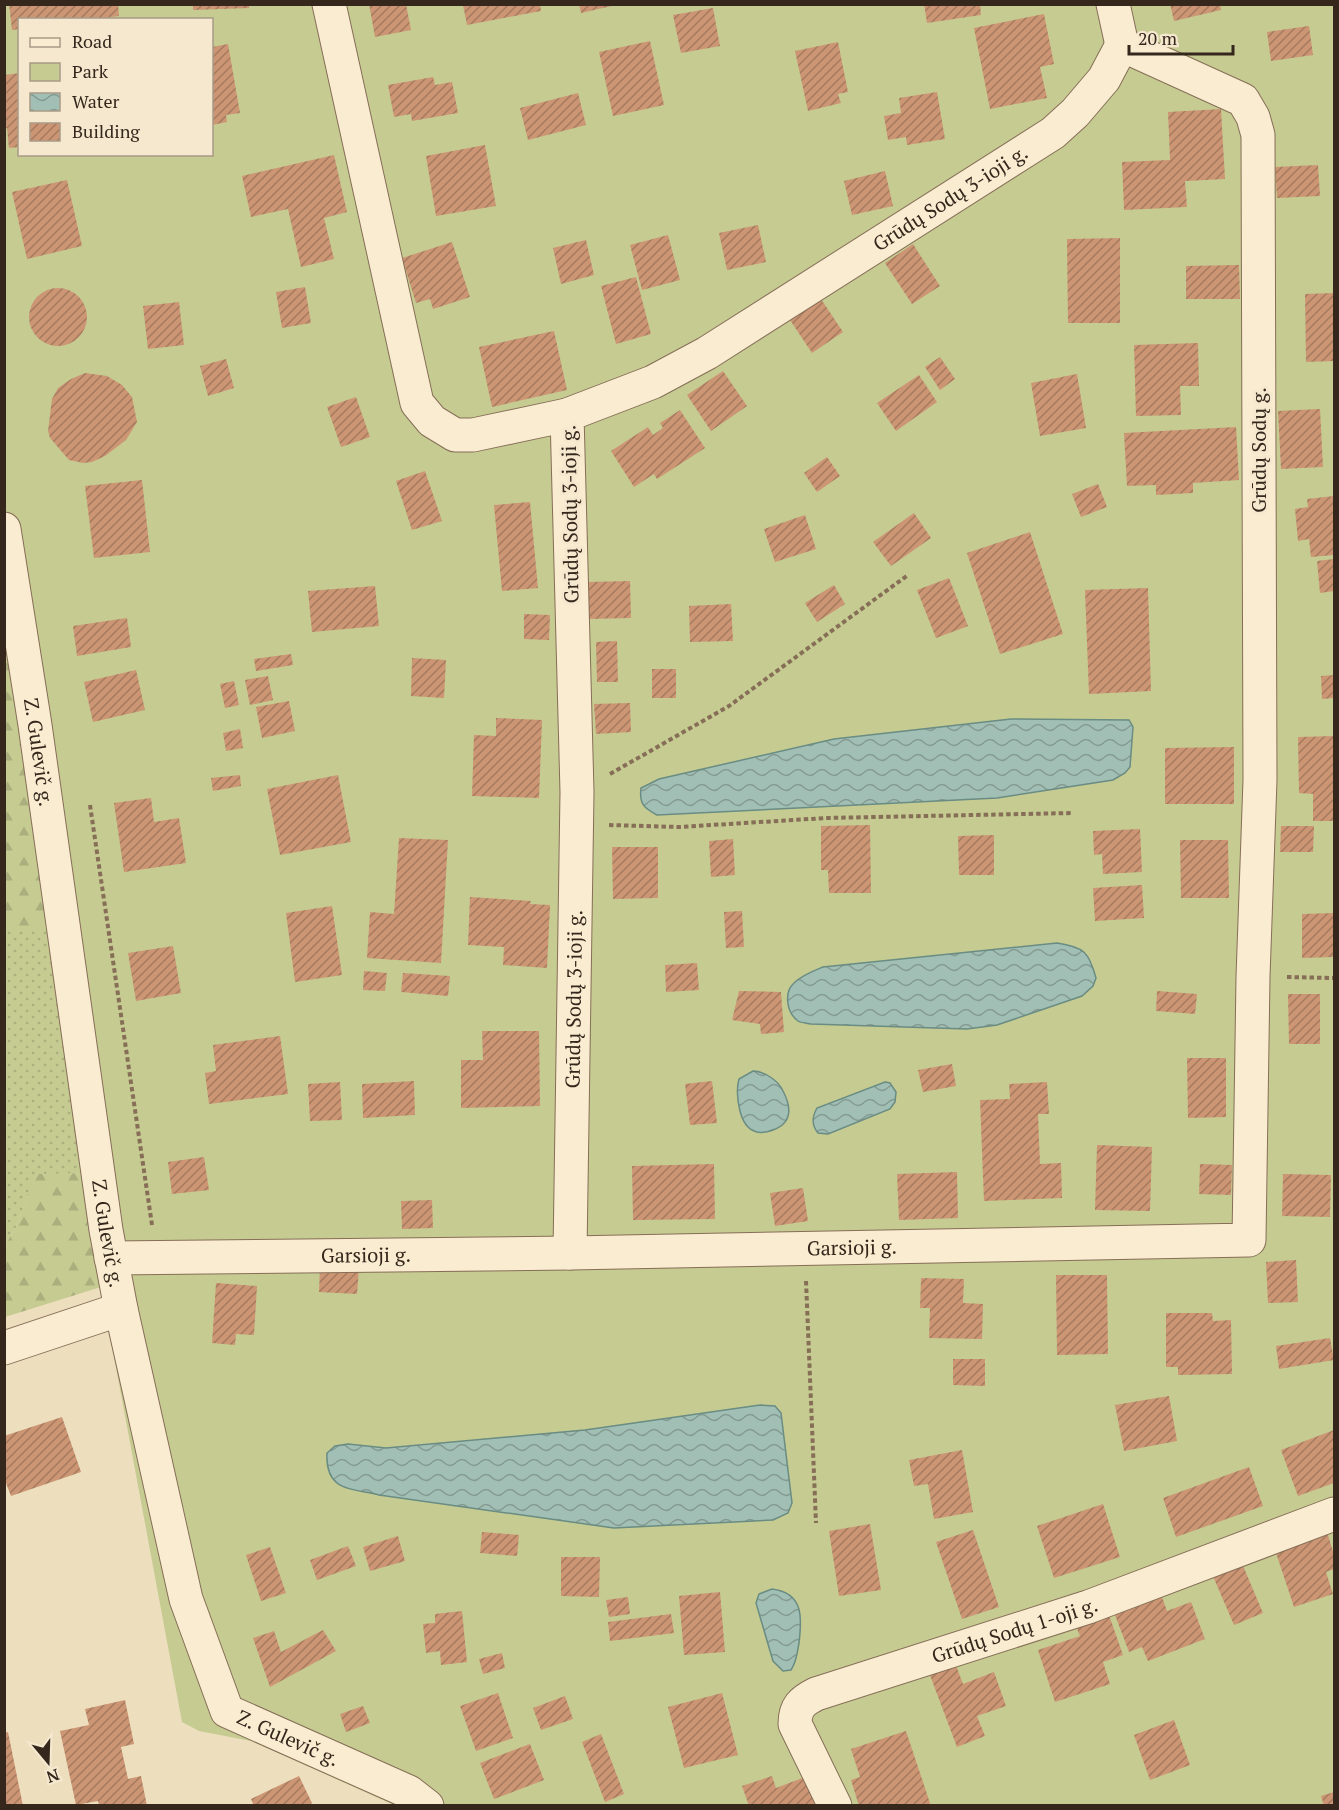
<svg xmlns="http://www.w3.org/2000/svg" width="1339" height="1810" font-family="'PT Serif',serif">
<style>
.grass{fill:url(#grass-dots)}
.forest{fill:url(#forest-firs)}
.green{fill:#c6cb92;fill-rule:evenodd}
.water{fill:url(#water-waves);stroke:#698c83;stroke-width:1.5}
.building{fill:url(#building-hatch)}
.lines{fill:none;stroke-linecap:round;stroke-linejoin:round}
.street-casing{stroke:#866e57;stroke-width:35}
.path{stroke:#866e57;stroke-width:4;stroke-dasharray:4.5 3;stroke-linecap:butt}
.street{stroke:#f9ecd1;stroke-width:33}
.labels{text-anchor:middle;stroke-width:6;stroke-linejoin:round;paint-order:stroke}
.street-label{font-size:20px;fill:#35271c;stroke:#f5e8ce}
</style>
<defs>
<pattern id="grass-dots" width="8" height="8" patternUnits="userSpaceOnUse" patternTransform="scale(1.5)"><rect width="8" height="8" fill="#c6cb92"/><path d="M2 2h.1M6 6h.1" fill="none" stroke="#abae7d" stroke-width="1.8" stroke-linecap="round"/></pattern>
<pattern id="forest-firs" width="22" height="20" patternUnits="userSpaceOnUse" patternTransform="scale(1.5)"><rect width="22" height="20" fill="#c6cb92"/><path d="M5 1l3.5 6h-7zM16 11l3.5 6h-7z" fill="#abae7d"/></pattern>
<pattern id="water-waves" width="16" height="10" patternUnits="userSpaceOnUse" patternTransform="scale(1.5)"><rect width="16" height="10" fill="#a2bfb5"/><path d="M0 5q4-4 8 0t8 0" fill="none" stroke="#859b92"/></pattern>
<pattern id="building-hatch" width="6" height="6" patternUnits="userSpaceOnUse" patternTransform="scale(1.5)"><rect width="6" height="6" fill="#cc9674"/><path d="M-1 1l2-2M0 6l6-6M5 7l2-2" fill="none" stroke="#a67a5e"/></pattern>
</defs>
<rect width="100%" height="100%" fill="#eddebe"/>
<path class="grass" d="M5,930H50L84,1173L36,1175L16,1227L5,1245Z"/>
<path class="forest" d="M5,611L50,930H5Z
M84,1173L101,1287L5,1317V1245L16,1227L36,1174Z"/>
<path class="green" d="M4,5H1334V1805H394L251,1741L199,1731L182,1722L101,1287L5,611ZM20,20H212V154H20Z"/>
<path class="water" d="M1011,719L1129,720L1133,727L1130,767L1125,773L1113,780L997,798L657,815C644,808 639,804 641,788L659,779L834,739Z
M1057,943C1084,947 1089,952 1096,978L1093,986L1082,996L997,1025L967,1029L811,1024C807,1023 801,1023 798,1021C786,1012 784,992 794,983C802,975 813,971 823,967Z
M753,1071C764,1071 779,1081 783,1091C793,1110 791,1125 770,1131C753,1136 744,1127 740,1111C737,1099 736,1090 739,1079Z
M885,1082L890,1083L896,1092L895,1102L890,1109L828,1134L818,1133C811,1125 812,1117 817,1108Z
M760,1405L775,1406L781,1413L792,1503L788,1513L773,1520L614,1528L379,1495C350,1488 325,1491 327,1453L335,1446L348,1444L386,1448L585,1430Z
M772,1589C804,1593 802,1618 799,1643C797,1653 797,1661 791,1670L783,1671L773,1661L756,1603L759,1594Z"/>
<path class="building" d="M9,4H118L119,16L90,20H20V29L12,30Z
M193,4H249V8L193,10Z
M369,4H406L411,30L375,37Z
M579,4H616V5L581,13Z
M924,4H980L981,15L927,23Z
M1170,4H1220L1221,10L1174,21Z
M463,5H540L541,11L467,25Z
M713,8L720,46L681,53L673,15Z
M1044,14L1054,64L1040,67L1047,98L990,109L974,28Z
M1309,26L1313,55L1271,61L1267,32Z
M650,41L664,105L613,116L599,52Z
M838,42L848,92L838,94L841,103L808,111L795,51Z
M228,44L240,113L226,115L227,122L212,125V47Z
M20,73V147L9,148L7,128H4V75Z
M433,77L435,85L452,82L458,113L412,121L411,114L394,117L388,85Z
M937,92L945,139L907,145L906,137L888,140L884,116L901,113L899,98Z
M578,93L586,125L528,140L520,108Z
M1221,109L1225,179L1185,181L1187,207L1124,210L1122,162L1170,160L1168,112Z
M485,145L496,206L436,216L426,156Z
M334,155L347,212L324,218L334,259L301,267L288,209L251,217L242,176Z
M1318,165L1320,196L1277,198L1275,167Z
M885,171L893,206L852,215L844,181Z
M67,180L82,246L27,259L12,192Z
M758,225L766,262L727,270L719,233Z
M668,235L680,280L642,290L630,245Z
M1120,238V323H1068L1067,239Z
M586,240L594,275L561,284L553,248Z
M452,242L470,297L433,309L430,299L416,303L402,258Z
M913,244L940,286L912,304L885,263Z
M1239,265L1240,299H1186V266Z
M636,277L651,334L616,344L601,286Z
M305,287L311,323L282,328L276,292Z
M29 317a29 29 0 1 1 58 0a29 29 0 1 1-58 0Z
M1334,293V361L1306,362L1305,294Z
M821,299L843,332L812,353L790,320Z
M179,302L184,345L148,349L143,306Z
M554,331L567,390L492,407L479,347Z
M1198,343L1199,386H1180L1181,415L1136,416L1134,345Z
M940,357L955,379L940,390L925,367Z
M226,359L234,388L208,396L200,366Z
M723,371L747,406L711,431L687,395Z
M85,373L107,376L122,385L132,397L137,422L126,440L105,456L92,462L83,463L69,460L50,438L48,431L52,399L58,388L71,379Z
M1077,374L1086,428L1040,436L1031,383Z
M919,375L937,402L896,431L877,403Z
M356,397L370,437L341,447L327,407Z
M1320,409L1323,467L1281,469L1278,411Z
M680,410L705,448L657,479L654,474L634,487L611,451L648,427L653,435L663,428L660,423Z
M1236,427L1239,480L1193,483V493L1156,495V485L1127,486L1124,433Z
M827,457L840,476L817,492L804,473Z
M425,471L442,521L412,530L396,481Z
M142,480L150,552L94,558L85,486Z
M1098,484L1107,507L1081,517L1072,494Z
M1334,496V555L1311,557L1309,539L1298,541L1295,509L1308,507L1307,499Z
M530,502L538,588L502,591L494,505Z
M914,513L931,538L891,566L873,542Z
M805,515L816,549L775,562L764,529Z
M1030,532L1063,634L1000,654L967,553Z
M1334,559V591L1320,593L1317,561Z
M949,578L968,626L936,638L917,590Z
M630,581L631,618L589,619L588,582Z
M834,585L845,604L817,622L805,603Z
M375,586L379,626L312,632L308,591Z
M1148,588L1151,691L1089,694L1085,590Z
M731,604L733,641L690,642L689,606Z
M524,614L550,615L549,640L524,639Z
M127,618L131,647L77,656L73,626Z
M617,641L618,682H597L596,642Z
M291,654L293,665L256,671L254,659Z
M412,658L446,660L444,698L411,696Z
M652,669H676V698H652Z
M136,670L145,710L93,722L84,682Z
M1334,675V698L1322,699L1321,676Z
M268,676L273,700L250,705L245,680Z
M234,681L239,705L225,708L220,684Z
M289,701L295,731L262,738L256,707Z
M630,703L631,732L596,734L594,704Z
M496,718L542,720L539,798L472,796L474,735L496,736Z
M240,729L243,748L226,751L223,733Z
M1334,736V821H1313V794L1299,793L1298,737Z
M1234,747V804H1165V748Z
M240,775L241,786L213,791L211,778Z
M338,775L351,842L280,855L267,789Z
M151,798L154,822L179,818L186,863L124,872L114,803Z
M870,825L871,893H829L828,870H821V826Z
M1281,826H1314L1313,852H1280Z
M1140,829L1142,872L1103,874L1102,854L1094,855L1093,831Z
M994,835V875H959L958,836Z
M399,838L448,840L441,963L367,958L370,912L394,914Z
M733,839L735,875L711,877L709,841Z
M1180,840H1228L1229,898H1181Z
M612,847H658V898L613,899Z
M1142,885L1144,918L1095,921L1093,888Z
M470,897L531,901L530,904L550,905L547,968L503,965L504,947L468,945Z
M332,906L342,975L295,982L286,913Z
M742,911L744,947L726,948L724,912Z
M1334,913V957L1302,958V914Z
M173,946L181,993L136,1001L128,953Z
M697,963L699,990L666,992L665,965Z
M364,971L387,973L385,991L363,990Z
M403,973L450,976L448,996L401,992Z
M739,991L781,992L784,1032L761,1034L760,1024L732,1020Z
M1157,991L1197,994L1195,1014L1156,1011Z
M1288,994H1320V1044H1289Z
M482,1031H539L540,1106L461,1108V1060H483Z
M280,1036L288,1094L209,1104L205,1073L216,1071L213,1045Z
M1187,1058H1226V1117L1188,1118Z
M952,1064L956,1086L923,1092L918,1070Z
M414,1081L415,1115L363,1118L362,1084Z
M712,1081L717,1123L690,1125L685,1084Z
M340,1082L342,1120L310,1121L308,1084Z
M1047,1082L1049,1114H1038L1040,1164L1061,1163L1062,1198L984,1201L980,1100L1010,1099L1009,1084Z
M1097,1145L1152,1147L1150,1211L1095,1210Z
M204,1157L209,1190L172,1194L168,1162Z
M714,1164L715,1219L633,1220L632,1166Z
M1200,1164L1232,1165L1231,1195L1199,1194Z
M957,1172L958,1218L899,1220L897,1174Z
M1283,1174L1331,1175L1330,1217L1282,1216Z
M803,1188L808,1221L775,1226L770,1193Z
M432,1200L433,1228L402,1229L401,1201Z
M1296,1260L1298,1302L1268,1303L1266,1262Z
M320,1266L359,1268L357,1294L319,1292Z
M1056,1275H1107L1108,1354L1057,1355Z
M921,1278L964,1279L963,1303L983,1304L982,1339L929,1338L930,1308H920Z
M216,1283L257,1286L254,1335L236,1334L235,1345L212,1343Z
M1166,1313H1212L1213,1321L1231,1320L1232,1374L1178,1375V1367H1166Z
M1330,1338L1334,1360L1279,1369L1276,1346Z
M953,1359H985V1386L953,1385Z
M1169,1396L1177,1441L1124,1451L1115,1405Z
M62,1417L81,1472L11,1496L4,1478V1436Z
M1334,1430V1483L1298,1496L1281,1450Z
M962,1450L973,1512L934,1519L928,1484L914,1486L909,1460Z
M1249,1467L1263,1506L1176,1537L1163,1498Z
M1103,1504L1120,1557L1054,1578L1037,1526Z
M870,1524L881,1590L839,1596L829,1531Z
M973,1530L999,1607L962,1619L936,1542Z
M482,1532L519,1535L517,1556L480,1553Z
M1327,1532L1334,1555V1569L1326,1572L1333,1594L1294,1607L1275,1550Z
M398,1536L405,1561L370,1571L363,1547Z
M348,1546L356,1566L317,1580L310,1560Z
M270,1547L286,1593L261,1601L246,1555Z
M561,1557H600L599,1597L561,1596Z
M1241,1561L1263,1613L1234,1625L1212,1574Z
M720,1592L725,1652L684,1655L679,1596Z
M628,1597L630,1614L609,1617L606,1600Z
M1162,1597L1167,1611L1191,1602L1205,1639L1148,1661L1142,1647L1129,1652L1115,1615Z
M462,1611L467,1662L441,1665L440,1651L426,1653L423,1624L435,1623V1614Z
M671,1614L674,1633L610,1641L608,1622Z
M1109,1615L1123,1655L1103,1662L1110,1684L1055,1702L1038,1650L1080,1636L1076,1626Z
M323,1630L336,1651L270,1687L253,1638L274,1631L281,1652Z
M502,1653L505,1668L483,1674L479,1659Z
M954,1660L963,1684L994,1672L1006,1706L977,1716L985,1736L957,1747L928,1670Z
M498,1693L513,1738L476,1751L460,1706Z
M722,1693L738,1755L684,1768L668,1707Z
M565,1696L573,1719L541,1730L533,1708Z
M125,1700L134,1744L121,1747L128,1779L141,1776L147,1806H99L98,1801L76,1805L60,1731L89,1725L85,1709Z
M363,1706L370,1723L346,1732L340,1714Z
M1174,1720L1190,1765L1150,1780L1134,1735Z
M906,1731L931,1806H859L851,1780L860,1777L851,1749Z
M8,1732L23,1806H4V1733Z
M601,1734L624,1794L605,1802L582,1742Z
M530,1744L544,1780L494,1799L480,1763Z
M299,1776L312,1803L307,1806H254L251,1799Z
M772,1776L776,1788L805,1777L815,1806H749L742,1786Z
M1334,1792V1806H1324L1321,1796Z"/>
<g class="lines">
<defs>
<g id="street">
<path d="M329,4L417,403L432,421L455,435H473L567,415"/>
<path id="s1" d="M4,529L35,725L106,1230L121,1309L186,1599L227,1711L409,1792L427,1806"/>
<path id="s2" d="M570,1253L577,792L567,415L653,382L707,353L1053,133L1075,113L1104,79L1122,45"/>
<path id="s3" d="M111,1258L570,1253L1249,1240L1253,977L1260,780L1258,135L1253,117L1243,100L1122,45L1113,4"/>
<path d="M4,1348L121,1309"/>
<path id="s4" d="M835,1806L795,1724C795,1707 802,1701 816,1694L1088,1607L1334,1514"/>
</g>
</defs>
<use href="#street" class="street-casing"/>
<path class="path" d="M610,774L729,706L908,575
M90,805L152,1225
M609,825L679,827L826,818L1073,813
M1287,977L1334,978
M806,1281L816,1523"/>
<use href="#street" class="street"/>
</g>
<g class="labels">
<g class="street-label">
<text dy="7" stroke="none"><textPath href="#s2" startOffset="1280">Grūdų Sodų 3-ioji g.</textPath></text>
<text transform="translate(1259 450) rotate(-90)" y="7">Grūdų Sodų g.</text>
<text transform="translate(570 514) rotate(-91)" y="7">Grūdų Sodų 3-ioji g.</text>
<text dy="7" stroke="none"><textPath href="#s1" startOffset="226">Z. Gulevič g.</textPath></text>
<text dy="7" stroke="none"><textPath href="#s2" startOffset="254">Grūdų Sodų 3-ioji g.</textPath></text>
<text dy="7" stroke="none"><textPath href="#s1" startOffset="712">Z. Gulevič g.</textPath></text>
<text dy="7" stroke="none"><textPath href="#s3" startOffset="741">Garsioji g.</textPath></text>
<text dy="7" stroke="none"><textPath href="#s3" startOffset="255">Garsioji g.</textPath></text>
<text dy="7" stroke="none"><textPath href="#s4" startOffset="339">Grūdų Sodų 1-oji g.</textPath></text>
<text dy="7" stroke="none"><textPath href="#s1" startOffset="1272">Z. Gulevič g.</textPath></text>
</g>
</g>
<rect width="1339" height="1810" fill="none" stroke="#35271c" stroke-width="12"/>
<rect x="18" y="18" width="195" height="138" fill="#f5e8ce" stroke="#a89b87" stroke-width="1.5"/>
<rect x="30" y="38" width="30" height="9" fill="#f9ecd1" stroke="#a89b87" stroke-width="1.5"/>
<text x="72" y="48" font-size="18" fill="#35271c">Road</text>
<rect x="30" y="63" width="30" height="18" fill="#c6cb92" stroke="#a89b87" stroke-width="1.5"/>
<text x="72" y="78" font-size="18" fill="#35271c">Park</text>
<rect x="30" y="93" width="30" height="18" fill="url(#water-waves)" stroke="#a89b87" stroke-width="1.5"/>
<text x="72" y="108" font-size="18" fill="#35271c">Water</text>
<rect x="30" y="123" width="30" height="18" fill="url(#building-hatch)" stroke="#a89b87" stroke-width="1.5"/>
<text x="72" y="138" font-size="18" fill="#35271c">Building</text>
<g transform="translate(48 1762) rotate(161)" stroke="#f5e8ce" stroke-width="4.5" paint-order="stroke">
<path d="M0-4.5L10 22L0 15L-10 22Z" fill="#35271c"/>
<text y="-9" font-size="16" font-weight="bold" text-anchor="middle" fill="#35271c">N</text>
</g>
<path d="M1129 45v9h104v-9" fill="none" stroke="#35271c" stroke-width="3"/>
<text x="1138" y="45" font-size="18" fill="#35271c" stroke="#f5e8ce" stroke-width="4.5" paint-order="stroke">20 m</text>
</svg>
